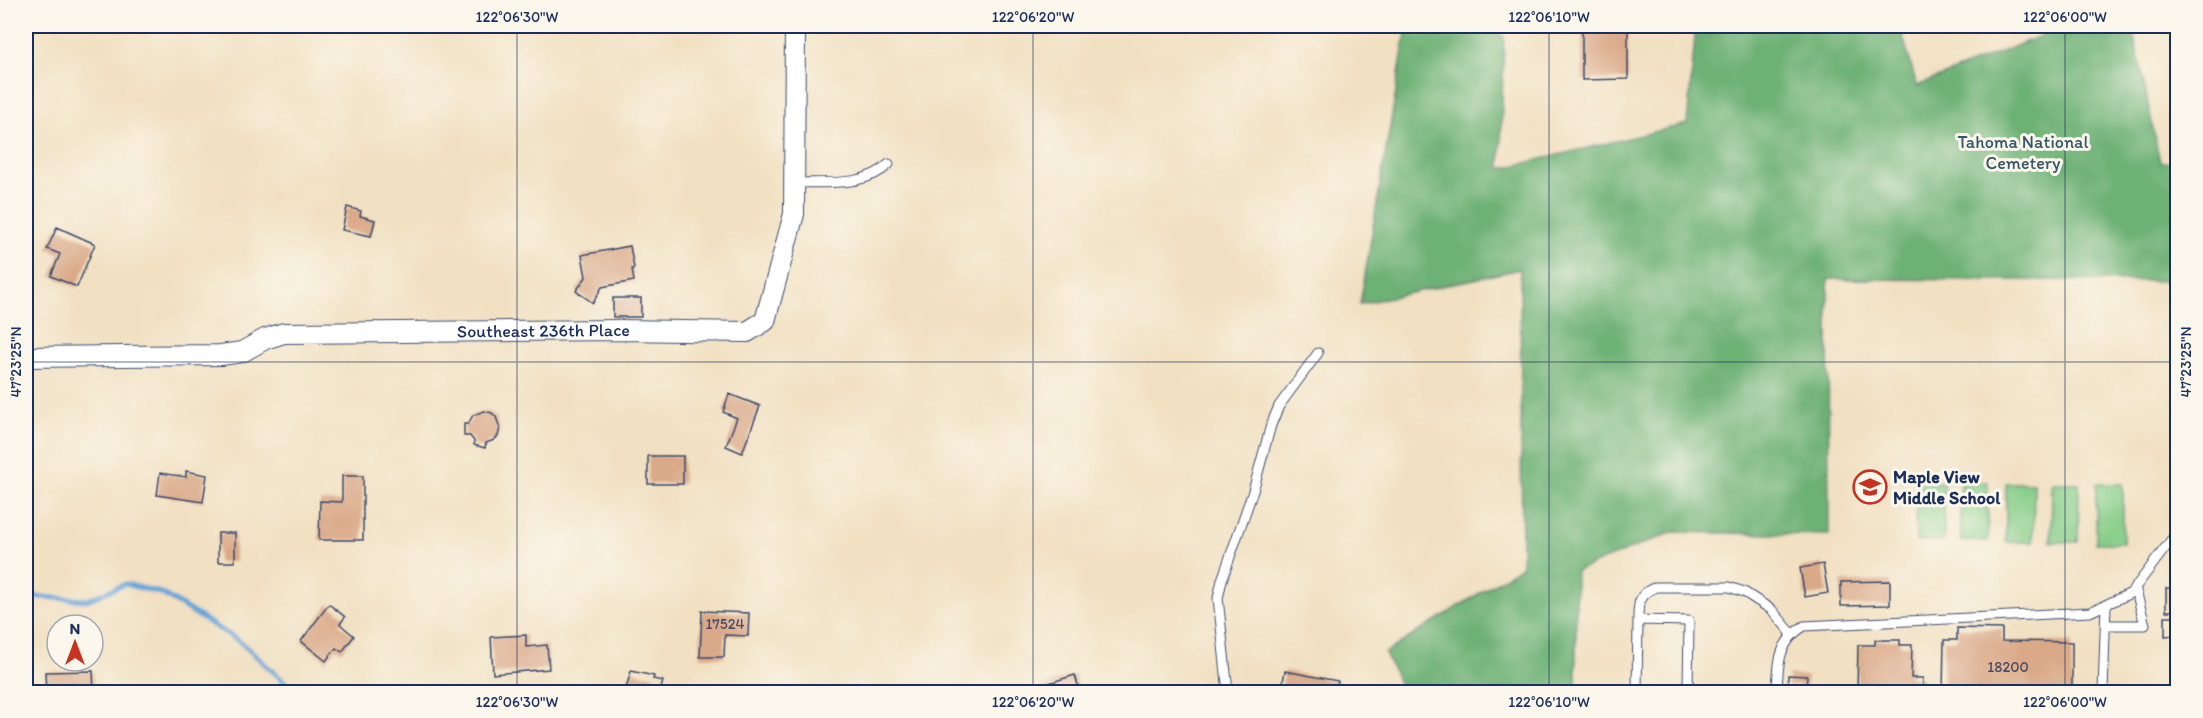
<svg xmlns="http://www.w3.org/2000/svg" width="2203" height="718" font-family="Itim,sans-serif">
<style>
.green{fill:#87ce89;stroke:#517e74;stroke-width:1.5}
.forest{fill:#6db175;stroke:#44706a;stroke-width:1.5}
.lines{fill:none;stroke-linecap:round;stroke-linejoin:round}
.stream{stroke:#68a4d9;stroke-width:5}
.building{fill:#daa988}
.service-casing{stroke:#3b4a6d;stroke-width:11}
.minor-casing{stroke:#3b4a6d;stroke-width:22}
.service{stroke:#fff;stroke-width:9}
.minor{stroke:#fff;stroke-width:20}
.ticks{fill:none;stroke:#1b2f5e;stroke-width:1.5;stroke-opacity:0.45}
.labels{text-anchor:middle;stroke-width:6;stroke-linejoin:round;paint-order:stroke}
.number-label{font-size:15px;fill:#4b4e68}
.park-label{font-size:18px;fill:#365769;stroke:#fbf7ec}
.street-label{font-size:18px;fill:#1b2f5e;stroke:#fbf7ec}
.poi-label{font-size:18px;font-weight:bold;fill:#1b2f5e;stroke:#fbf7ec;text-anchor:start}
.neatline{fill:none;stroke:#1b2f5e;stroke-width:2}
.ticks-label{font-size:15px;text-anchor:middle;fill:#1b2f5e}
</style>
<rect width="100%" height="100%" fill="#fbf7ec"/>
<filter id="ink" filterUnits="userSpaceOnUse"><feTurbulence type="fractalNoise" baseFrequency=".0167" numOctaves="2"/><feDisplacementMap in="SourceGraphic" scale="12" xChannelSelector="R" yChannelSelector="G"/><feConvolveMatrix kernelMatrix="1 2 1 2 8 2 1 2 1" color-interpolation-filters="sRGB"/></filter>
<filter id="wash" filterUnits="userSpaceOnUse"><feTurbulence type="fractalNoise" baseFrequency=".008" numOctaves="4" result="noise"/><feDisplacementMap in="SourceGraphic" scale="24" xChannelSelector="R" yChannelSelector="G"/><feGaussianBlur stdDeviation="1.35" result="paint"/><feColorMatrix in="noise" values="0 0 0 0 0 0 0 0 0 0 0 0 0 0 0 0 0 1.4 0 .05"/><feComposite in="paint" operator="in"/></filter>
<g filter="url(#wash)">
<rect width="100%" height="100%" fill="#f1e0c1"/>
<path class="green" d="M1917,482H1944V541H1916Z
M1961,482H1988V541H1961Z
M2006,483H2034L2033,542H2006Z
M2052,483H2079L2078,542H2051Z
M2096,484H2123V543H2096Z"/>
<path class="forest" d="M1407,26H1451L1504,36L1500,169L1687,124L1696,26H1900L1917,86L2065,26H2132L2160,162L2177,163V281L1828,279L1829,535L1673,532L1576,571V692H1403L1385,653L1522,566L1520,269L1360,304Z"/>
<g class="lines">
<path class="stream" d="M26,596L87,600L125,584L161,593L239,641L296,692"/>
</g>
<g id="blocks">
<path class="building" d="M1582,26H1628V79L1582,80Z
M347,207L361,211L360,216L375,220L371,236L342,230Z
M57,227L95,244L77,287L51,276L60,254L47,249Z
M630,246L634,268L632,269L634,281L602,287L593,303L576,291L586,277L582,255Z
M613,298H641V317H613Z
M729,394L760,406L742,453L726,446L737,418L723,412Z
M484,411L492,413L496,417L500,428L498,436L494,440L486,443L485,448L474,445V441L470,436H464V424H468L473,415Z
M648,456H683V484H648Z
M186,471L207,475L203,502L157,495L160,473L186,477Z
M342,476H363V540H319L320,501L342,502Z
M218,533H235V562H218Z
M1823,564L1828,593L1805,597L1800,568Z
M1890,581V605L1841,606V582Z
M2166,588L2178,589V611H2166Z
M329,604L345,617L340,624L354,636L342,652L336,648L326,661L301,641Z
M702,611L749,613L748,636L725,635L724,657H700Z
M2165,616H2178V635L2165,636Z
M1957,628L2002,629V641L2072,642V692H1943L1944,640H1957Z
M526,635V647L547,645L549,669L493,674L491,637Z
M1875,640H1900V645H1912L1911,678H1923V692H1857L1858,645H1875Z
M93,671L94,692H46L45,672Z
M631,671L654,676L653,679L663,681L660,692H625Z
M1285,671L1338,681L1336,692H1281Z
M1075,675L1080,692H1041L1039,686Z
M1788,675L1807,676L1806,686H1788Z"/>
</g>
</g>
<g filter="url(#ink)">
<use href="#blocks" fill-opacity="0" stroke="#3b4a6d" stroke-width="1.5"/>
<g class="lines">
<defs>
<path id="service" d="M795,183C826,182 866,187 889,164
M1638,620C1638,603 1638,594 1656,587H1729L1744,592L1772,610L1792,634
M2105,625H2145L2135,587
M1228,692L1218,598L1222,580L1253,491L1271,425L1279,406L1318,353
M1637,692L1638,620L1689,621L1688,692
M1777,692C1778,664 1778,642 1804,626L2090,612L2131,593L2178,531
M2103,692L2106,605"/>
<g id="minor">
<path id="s1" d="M26,357L221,355L242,352L265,339L284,333L621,330L747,332L765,321L794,214L795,26"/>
</g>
</defs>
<use href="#service" class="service-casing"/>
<use href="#minor" class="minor-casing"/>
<use href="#service" class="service"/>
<use href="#minor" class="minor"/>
</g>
</g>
<path class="ticks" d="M517,26V692M1033,26V692M1549,26V692M2065,26V692M26,362H2178"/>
<defs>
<symbol id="school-ring" viewBox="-11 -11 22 22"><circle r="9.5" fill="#fbf7ec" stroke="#c8321e" stroke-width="1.5"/><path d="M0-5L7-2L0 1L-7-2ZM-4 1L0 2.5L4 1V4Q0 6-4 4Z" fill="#c8321e"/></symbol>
</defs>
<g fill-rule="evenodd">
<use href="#school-ring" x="1851" y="468" width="38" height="38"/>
</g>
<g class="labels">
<g class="number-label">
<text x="725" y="629">17524</text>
<text x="2008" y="672">18200</text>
</g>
<g class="park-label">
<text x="2023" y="148">Tahoma National<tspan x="2023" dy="21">Cemetery</tspan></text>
</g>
<g class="street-label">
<text dy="6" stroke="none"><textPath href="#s1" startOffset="522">Southeast 236th Place</textPath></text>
</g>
<g class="poi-label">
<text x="1893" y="483">Maple View<tspan x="1893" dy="21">Middle School</tspan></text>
</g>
</g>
<rect width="2203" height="718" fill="none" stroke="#fbf7ec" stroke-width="66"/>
<g transform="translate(75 643)"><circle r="28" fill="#fbf7ec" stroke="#a1a7b3" stroke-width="1.5"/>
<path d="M0-4.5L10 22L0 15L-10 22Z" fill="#c8321e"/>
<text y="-9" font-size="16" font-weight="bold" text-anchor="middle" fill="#1b2f5e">N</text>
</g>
<rect x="33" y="33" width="2137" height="652" class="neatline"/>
<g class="ticks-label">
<text x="517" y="22">122°06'30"W</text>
<text x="1033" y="22">122°06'20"W</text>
<text x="1549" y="22">122°06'10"W</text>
<text x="2065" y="22">122°06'00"W</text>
<text transform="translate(16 362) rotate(-90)" y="5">47°23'25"N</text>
<text transform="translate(2186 362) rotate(-90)" y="5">47°23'25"N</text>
<text x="517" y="707">122°06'30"W</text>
<text x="1033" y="707">122°06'20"W</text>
<text x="1549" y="707">122°06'10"W</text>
<text x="2065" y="707">122°06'00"W</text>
</g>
</svg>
